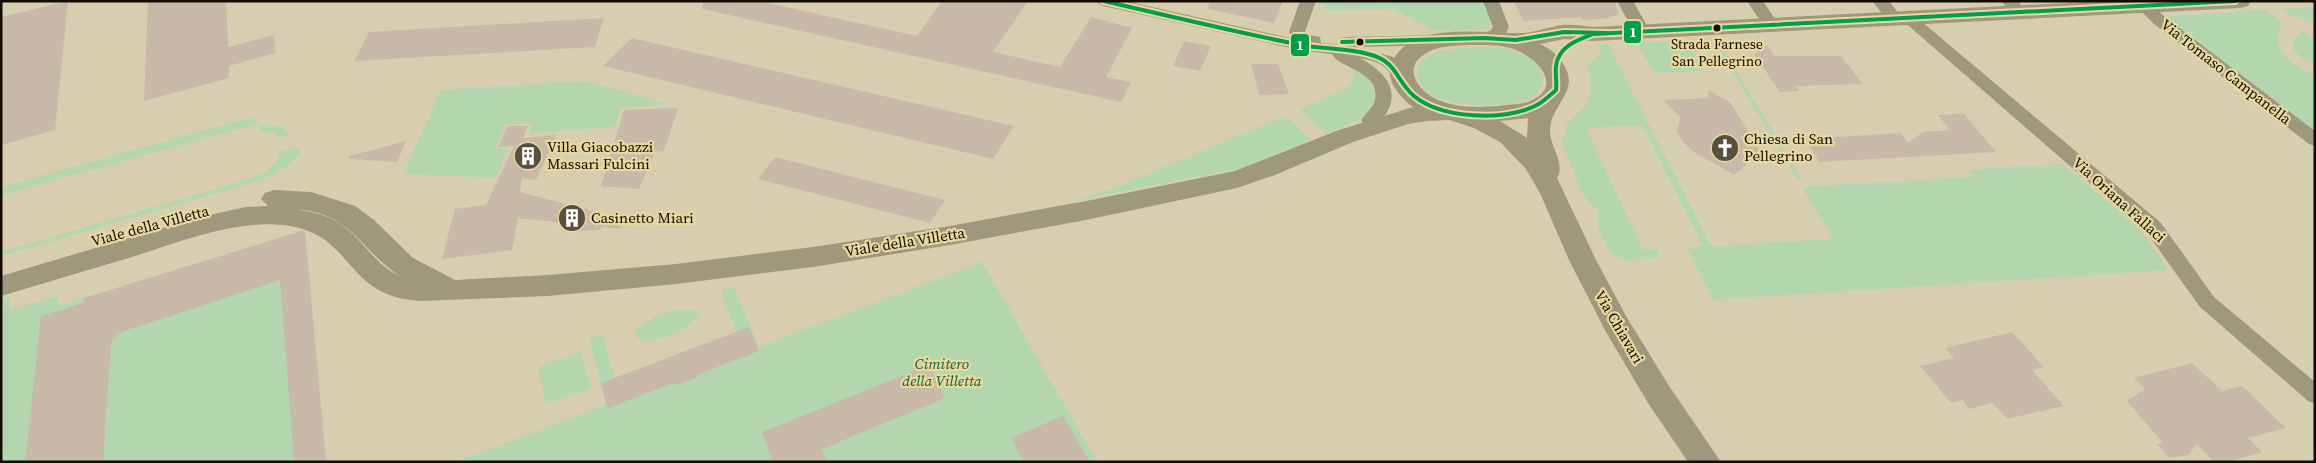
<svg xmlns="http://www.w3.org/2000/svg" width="2316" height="463" font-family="'Source Serif 4',serif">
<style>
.green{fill:#b3d6ae}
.building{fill:#c8b9a8}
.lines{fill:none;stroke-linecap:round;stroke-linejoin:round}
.street{fill:#a0987d;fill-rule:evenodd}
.secondary{fill:#a0987d;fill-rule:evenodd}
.bus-1-casing{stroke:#e7d7a0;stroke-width:8}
.bus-1{stroke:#019e4d;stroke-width:4}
.bus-dot{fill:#120c00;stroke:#e7d7a0;stroke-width:2}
.labels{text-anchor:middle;stroke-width:4.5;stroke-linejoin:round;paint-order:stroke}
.bus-label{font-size:14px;fill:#120c00;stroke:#e7d7a0}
.street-label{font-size:15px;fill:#120c00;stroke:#e7d7a0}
.poi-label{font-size:15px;fill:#120c00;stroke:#e7d7a0;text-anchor:start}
.park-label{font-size:15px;font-style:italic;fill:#0d6437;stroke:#e7d7a0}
.line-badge{stroke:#e7d7a0;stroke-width:2}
.badge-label{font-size:14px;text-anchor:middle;font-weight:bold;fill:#fff}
</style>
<rect width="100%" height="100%" fill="#d7ceb0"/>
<path class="green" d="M1313,1H1486L1495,20L1485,29L1435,31L1393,9L1332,11Z
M2315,7V22L2296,18L2281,9Z
M2264,10L2281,21C2282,28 2277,33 2278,40C2279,58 2302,69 2315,76V134L2160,17Z
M2303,32L2315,40V60L2306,62L2293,49V39Z
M1713,39H1717L1802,179H1797Z
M1686,40L1701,67V71L1654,73L1636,43Z
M1608,44L1711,246L1833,239L1802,187L1974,177L1969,170L2062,164C2096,193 2151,230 2167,270L1713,300L1687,248L1703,246L1642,125L1586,128L1643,250H1659V254L1656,258L1627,260L1609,252L1598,228V211L1583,195L1562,143L1567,124L1587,103L1589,98L1591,87L1588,64L1600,55L1601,49L1599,45Z
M1485,47C1503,47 1522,50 1535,63C1548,76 1543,92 1527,99C1503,109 1409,111 1418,68C1430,45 1462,49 1485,47Z
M1355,68C1373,77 1383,100 1365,115C1355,124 1338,128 1326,134L1300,109L1345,89L1354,78L1352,70Z
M585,81L669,104L621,108L614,127L529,133L532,124H506L495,149L508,148L496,178L403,174L441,90Z
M256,116L257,124L281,126L290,135L279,138L273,132L261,131L257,124L253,125L1,195V187Z
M1285,116L1311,140L1241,168L1063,203L1115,188Z
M293,148L302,150C295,165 276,173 261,180L1,256V252L250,179C262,174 278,167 279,152Z
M305,230L326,462H1V299L10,296L9,310L59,296V306Z
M982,262L1097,462H455L606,405L589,338L602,334L615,378L736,332L721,291L733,286L759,347Z
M683,309L695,310L698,315C691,330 650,346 636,337V331C647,317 666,312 683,309Z
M581,351L591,388L546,404L538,367Z"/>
<path class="building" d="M68,1L55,130L1,145V17Z
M148,1H226L228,47L274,35L275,53L229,66V78L144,101Z
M703,1H759L917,36L942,1H1028L993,52L1060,67L1091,17L1132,28L1106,77L1131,82L1121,102L702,9Z
M1209,1H1283L1274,23L1208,9Z
M1514,1H1615L1619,15L1611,16L1612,18L1583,20L1581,17L1523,21Z
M604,18L595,47L354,61L369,32Z
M632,38L1014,126L993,159L603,66Z
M1184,41L1211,46L1200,71L1173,66Z
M1767,45L1775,56H1841L1863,84L1795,86L1799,91L1780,92L1754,54Z
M1251,64H1278L1289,94L1259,95Z
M1708,90L1730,102L1761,153L1734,175L1694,152L1683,142L1677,132L1680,117L1663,100L1709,98Z
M678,108L664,151L655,152L639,189L601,186L624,110Z
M1964,114L1996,152L1819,162L1805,139L1901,133L1908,143L1923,132L1950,130L1938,115Z
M508,126H528L523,138L556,135L536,180L522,178L520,192L622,219L620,229L602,227L600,230L578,231L582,225L518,218L512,250L442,259L455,209L486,205L514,146L498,147Z
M406,141L397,162L349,159V156Z
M775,157L945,200L930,223L758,179Z
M302,231L305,232L326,462H294L280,280L121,332L111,342L103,462H25L41,316L83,303L84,298Z
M749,327L759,351L697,375L698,377L687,381L675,385L674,383L608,408L601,383Z
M2012,332L2044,367L2032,370L2064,406L2007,419L1993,403L1969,409L1963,400L1951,403L1920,366L1954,358L1945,348Z
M2192,363L2222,391L2242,386L2286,428L2248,438L2262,452L2227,462H2214L2197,444L2188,455L2169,458L2157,444L2163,443L2127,401L2145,389L2134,378Z
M929,365L945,398L822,449L827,462H773L762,432Z
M1063,416L1090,462H1024L1011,438Z"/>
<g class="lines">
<path class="street" d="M1095,1H1125L1294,39L1289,32L1300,1H1316L1305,31L1308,35L1320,37L1321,43L1340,45L1338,42L1340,38L1346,37L1441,35L1447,36L1449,40L1447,44L1441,45L1356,47L1393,57L1410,75L1408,79C1394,83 1391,70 1380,64C1374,61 1366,59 1360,58C1372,65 1388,75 1391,91C1395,106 1380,129 1364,124L1361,120C1366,113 1373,108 1375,100C1381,71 1338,68 1332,54L1304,51L1103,6Z
M1483,1H1499L1509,27L1502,39L1484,43L1478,42L1476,38L1478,34L1490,31L1493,27Z
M1617,1H1633L1650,31L1648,35H1636Z
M1747,1H1763L1779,25L1777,28H1765Z
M1872,1H1889L1902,18L1909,14L1915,16L2161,223L2214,297L2315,382V404L2308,401L2200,307L2147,233L1902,20L1895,24L1889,22Z
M2001,1H2018L2028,13L2026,16H2014Z
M2131,1H2148L2165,17L2315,131V146L2309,144L2153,23Z"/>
<path class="secondary" d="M2104,1H2251L2248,6L2240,8L1593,41L1564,39L1540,44C1551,49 1559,56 1565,67C1579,92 1550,106 1550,131C1550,147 1566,164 1557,178L1596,260L1626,316L1669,386L1721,462H1688L1648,403L1606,332L1569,260L1540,193L1526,169L1500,142L1474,128L1450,120L1427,121L1408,124L1353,142L1275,175L1237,188L1086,220L950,245L813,267L676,284L548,296L420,301C405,300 390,297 377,289C351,274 338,241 308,231C255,211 183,241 132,257C88,270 45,283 1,296V276L200,217L246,207L268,206L261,199L265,193L274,190L311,192L355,206L374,220L413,258L455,280L548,275L676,264L813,247L950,226L1086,201L1235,171L1336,131L1413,107C1402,99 1385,81 1391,65C1408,19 1483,34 1521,33C1534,33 1548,27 1562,25C1572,24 1583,26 1593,27ZM1470,45C1486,45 1501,44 1516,50C1543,61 1564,91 1525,103C1500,106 1465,111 1441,101C1421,94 1400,69 1425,54C1438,45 1455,46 1470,45ZM1528,118L1527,138L1500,121ZM296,209C354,214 358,249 400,276C376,266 362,239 341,224C328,215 311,212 296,209Z"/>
<defs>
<path id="bus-1" d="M1104,1C1169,16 1235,32 1301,45C1323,49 1346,48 1368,54C1398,61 1395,80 1414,96C1442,119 1503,121 1535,106C1543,102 1549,96 1556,90C1557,82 1555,74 1556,66C1558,47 1577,40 1593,34L2235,1
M1342,42L1484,38L1516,40L1564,32L1606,33"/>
</defs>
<use href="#bus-1" class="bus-1-casing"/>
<use href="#bus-1" class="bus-1"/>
</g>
<defs>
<symbol id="church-disc" viewBox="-11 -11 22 22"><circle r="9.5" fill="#57503e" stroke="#e7d7a0"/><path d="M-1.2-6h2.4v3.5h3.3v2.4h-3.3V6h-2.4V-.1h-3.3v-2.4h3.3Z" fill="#fff"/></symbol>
<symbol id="building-disc" viewBox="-11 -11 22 22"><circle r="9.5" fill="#57503e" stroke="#e7d7a0"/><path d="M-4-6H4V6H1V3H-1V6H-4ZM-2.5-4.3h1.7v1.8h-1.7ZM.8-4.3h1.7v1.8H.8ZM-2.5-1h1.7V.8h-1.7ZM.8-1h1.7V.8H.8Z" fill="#fff"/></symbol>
</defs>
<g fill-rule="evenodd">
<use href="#church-disc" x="1709" y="132" width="32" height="32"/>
<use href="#building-disc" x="512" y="140" width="32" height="32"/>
<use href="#building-disc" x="556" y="202" width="32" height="32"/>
</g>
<g class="bus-dot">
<circle cx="1717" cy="28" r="4.5"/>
<circle cx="1360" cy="42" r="4.5"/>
</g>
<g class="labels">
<g class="bus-label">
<text x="1717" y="49">Strada Farnese<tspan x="1717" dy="17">San Pellegrino</tspan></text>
</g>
<g class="street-label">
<text transform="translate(2226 72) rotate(38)" y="5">Via Tomaso Campanella</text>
<text transform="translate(2119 200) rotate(42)" y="5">Via Oriana Fallaci</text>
<text transform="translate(150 226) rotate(-15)" y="5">Viale della Villetta</text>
<text transform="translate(905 242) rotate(-9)" y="5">Viale della Villetta</text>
<text transform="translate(1619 327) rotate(60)" y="5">Via Chiavari</text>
</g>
<g class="poi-label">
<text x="1744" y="144">Chiesa di San<tspan x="1744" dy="17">Pellegrino</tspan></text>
<text x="547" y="152">Villa Giacobazzi<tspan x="547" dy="17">Massari Fulcini</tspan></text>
<text x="591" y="223">Casinetto Miari</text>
</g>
<g class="park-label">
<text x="942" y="369">Cimitero<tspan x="942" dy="17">della Villetta</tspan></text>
</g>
</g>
<g class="line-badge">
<rect x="1623" y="20" width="19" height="24" rx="5" fill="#019e4d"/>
<rect x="1290" y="33" width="20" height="24" rx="5" fill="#019e4d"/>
</g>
<g class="badge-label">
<text x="1633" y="37">1</text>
<text x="1300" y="50">1</text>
</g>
<rect width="2316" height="463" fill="none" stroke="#120c00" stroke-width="5"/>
</svg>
